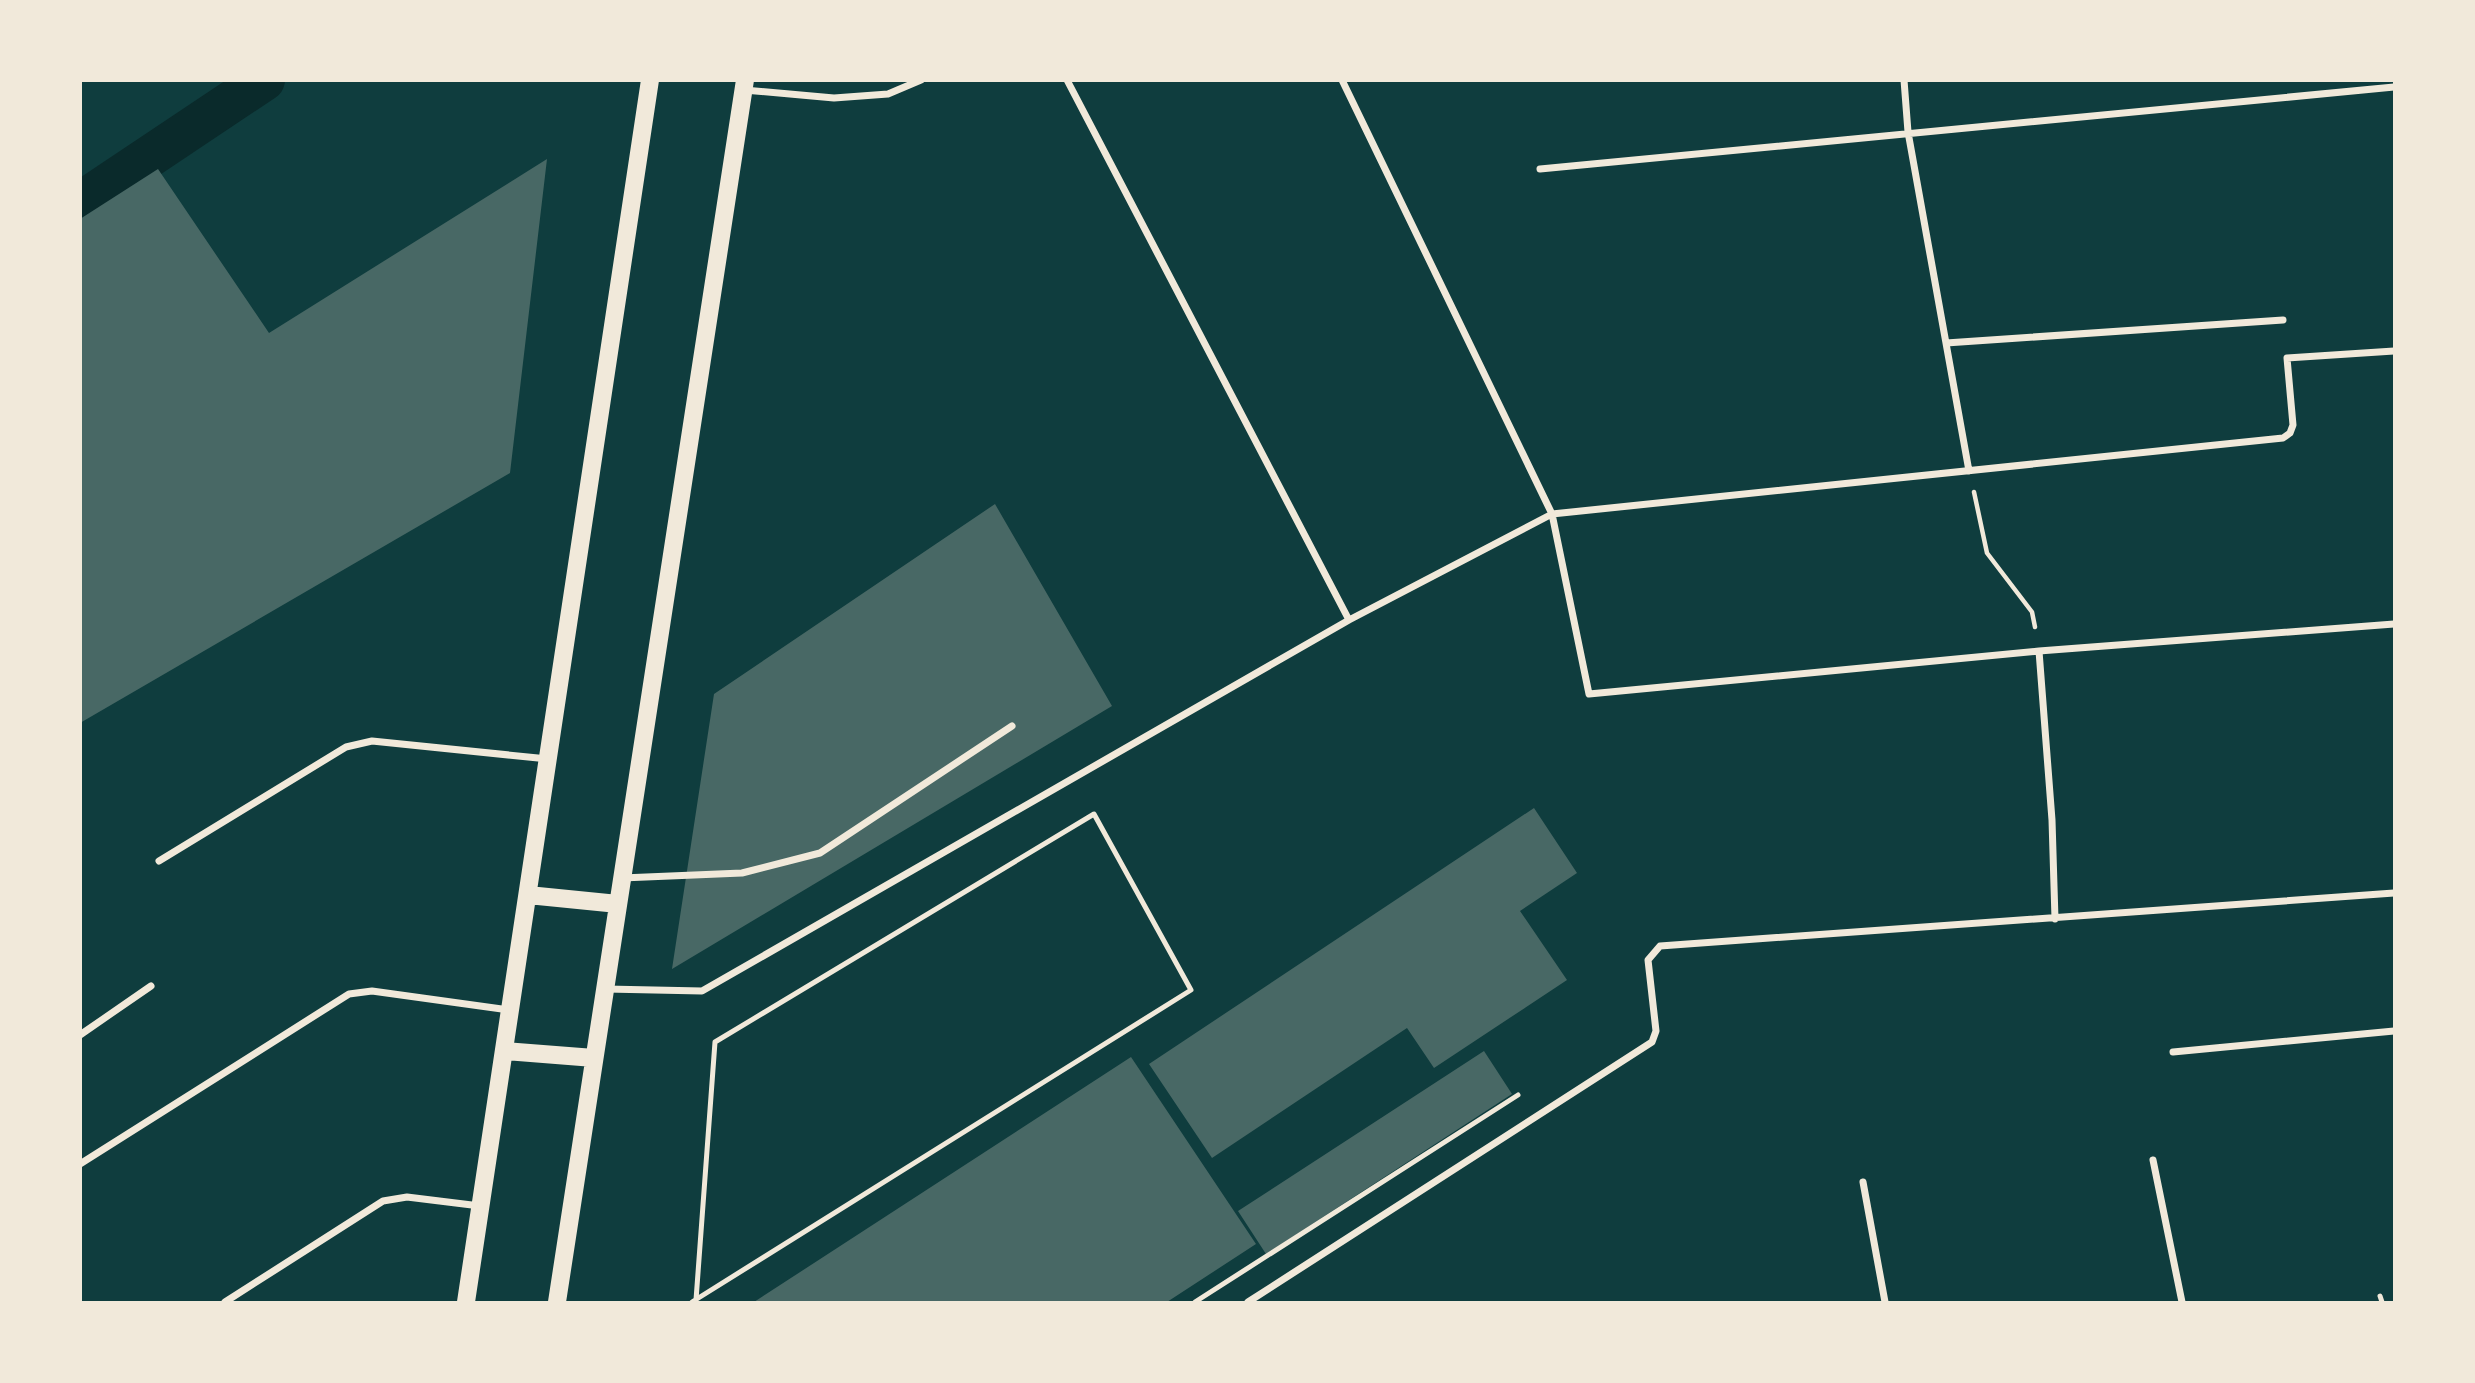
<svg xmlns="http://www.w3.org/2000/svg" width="2475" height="1383" font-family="Rubik,sans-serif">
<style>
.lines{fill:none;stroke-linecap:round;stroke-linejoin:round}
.canal{stroke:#0a2a2b;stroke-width:42}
.building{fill:#486865}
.path{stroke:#f1e9da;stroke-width:4.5}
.service{stroke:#f1e9da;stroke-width:5}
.minor{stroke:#f1e9da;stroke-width:7}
.primary{stroke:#f1e9da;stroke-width:18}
</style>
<rect width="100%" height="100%" fill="#0f3d3e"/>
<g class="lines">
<path class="canal" d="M80,203L264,80"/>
</g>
<path class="building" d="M547,159L510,473L80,723V219L158,169L269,333Z
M995,504L1112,706L672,969L714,694Z
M1534,808L1577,873L1520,911L1567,980L1434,1068L1407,1028L1212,1158L1149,1064Z
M1484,1051L1512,1094L1266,1254L1238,1211Z
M1131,1057L1256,1244L1167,1302H754Z"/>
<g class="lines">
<path class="path" d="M1974,492L1987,553L2032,612L2035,627"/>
<path class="service" d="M2380,1296L2382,1302
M692,1302L1191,990L1094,814L715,1042L696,1300
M1195,1302L1518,1095"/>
<path class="minor" d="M1067,80L1349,620
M1342,80L1552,514L1589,694L2039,651L2394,624
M1904,80L1908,132L1969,471
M744,90L834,98L888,94L921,80
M1540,169L2394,87
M1946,343L2283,320
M2039,651L2052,820L2055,919
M159,861L346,747L372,741L548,759
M622,878L742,873L820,853L1012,726
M606,989L702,991L1349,620L1552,514L2283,438L2290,433L2293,425L2287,358L2394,351
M80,1035L151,986
M2173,1052L2394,1031
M2153,1160L2182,1302
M80,1164L349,994L372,991L509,1010
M1863,1182L1885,1302
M225,1302L383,1201L407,1197L480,1206
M1248,1302L1652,1042L1656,1031L1648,960L1660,946L2394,893"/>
<path class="primary" d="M528,895L618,904
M504,1051L594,1058
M466,1302L650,80
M557,1302L745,80"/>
</g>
<rect width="2475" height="1383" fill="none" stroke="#f1e9da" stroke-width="164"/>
</svg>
